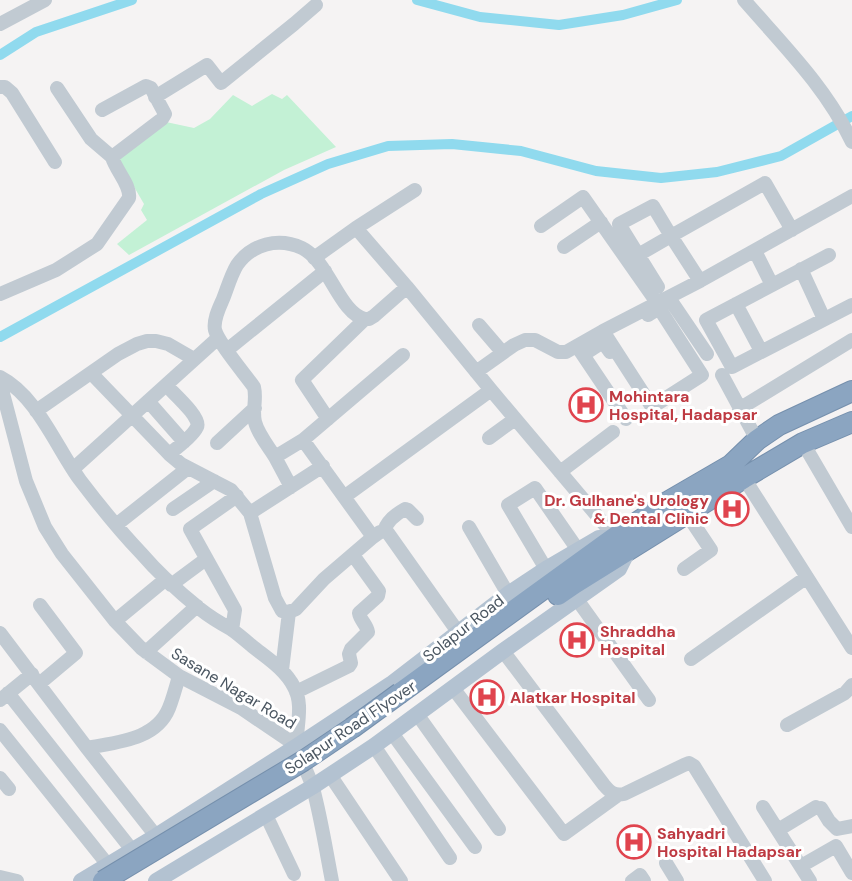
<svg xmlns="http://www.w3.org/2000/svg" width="852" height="881" font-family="'DM Sans',sans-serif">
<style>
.green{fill:#c3f1d5}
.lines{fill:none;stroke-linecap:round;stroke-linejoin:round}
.canal{stroke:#90daee;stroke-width:10}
.highway-casing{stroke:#7690ad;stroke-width:22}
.minor{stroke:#c1cad2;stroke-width:14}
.major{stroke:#b3c2d1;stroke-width:16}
.highway{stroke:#8ba5c1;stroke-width:20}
.highway-bridge-casing{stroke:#7690ad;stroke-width:22;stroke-linecap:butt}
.highway-bridge{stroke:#8ba5c1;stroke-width:20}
.labels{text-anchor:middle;stroke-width:6;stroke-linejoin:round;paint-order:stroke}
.health-label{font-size:16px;font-weight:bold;fill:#be3a42;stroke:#fff;text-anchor:start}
.street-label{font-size:16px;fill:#4a5661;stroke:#fff}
</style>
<rect width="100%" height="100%" fill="#f5f3f3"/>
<path class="green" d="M272,94L282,99L287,95L336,147L284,170L129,255L117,244L147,220L141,210L144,204L119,161V157L166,122L194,128L210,119L233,95L252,106Z"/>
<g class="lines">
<path class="canal" d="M417,0L480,17L559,25L623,15L677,0
M0,55L36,32L132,0
M0,337L261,194L328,164L388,146L452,144L521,151L596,171L661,178L717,172L781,156L852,116"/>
<defs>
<path id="highway" d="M558,595L574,584L744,478L803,443L852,422
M400,693L615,537L669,501L731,465L757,440L779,425L852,391"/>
</defs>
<use href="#highway" class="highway-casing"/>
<path class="minor" d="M744,0C783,45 826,87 852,142
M0,24L45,0
M0,87H5L12,93L55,162
M57,88L91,139L112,157
M155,97L207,65L221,83L294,24L316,5
M541,226L583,197L658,304
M356,228L407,287L491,390L615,537
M564,247L601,222
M755,251L772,285
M638,255L671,236L653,206L619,224L658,287
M829,255L706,320L732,367L852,305
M314,258L356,228L415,190
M801,269L824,319
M700,281L671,236L765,183L792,230
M0,294L56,270L97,244L129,198C131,185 116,171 112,157L162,119L165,114L151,88L146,86L102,110
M669,298L707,354
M736,304L761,351
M365,319C339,313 329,261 302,248C278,237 252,244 237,265C231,275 227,289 223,299C219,308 213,320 215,330C219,344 244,373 254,387C257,400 252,410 255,422C258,434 268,446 275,457L303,440L373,537
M479,325L503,353
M603,331L652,407L702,375L659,308L648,315
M579,349L626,419
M227,350L325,271
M583,355L603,342L610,352
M476,372L514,345L525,340H535L558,352H566L603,331L700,281L852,196
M91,373L169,454L181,464L231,490L250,513L275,598L282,611L289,612L296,609L324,579L373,537L380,532L384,531L388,533L458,632
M722,375L757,440
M0,377C37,396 56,447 80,480C99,505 119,530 141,553C159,574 179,592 200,609C210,617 220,623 231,629C238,634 245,640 252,646C267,658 285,669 294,687C304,705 296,726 297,745C299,757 309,775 313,788C321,818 326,850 332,881
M0,382L26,481L45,527L62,554L115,621L141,648L179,676L241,708L297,746
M166,385C173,393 202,418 197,427C193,436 177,448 169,454
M148,401L184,442
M739,409L852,340
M36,411L118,354L137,344L147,341H156L168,344L194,359
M328,419L302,380L365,319H369L374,316L407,287
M489,438L515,419
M303,440L403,355
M217,443L255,408
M803,443L852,527
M275,457L291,487
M73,469L218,338
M560,472L613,432
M744,478L852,648
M344,497L491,390
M173,509L214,481
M250,513L323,466
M116,525L188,468
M469,527L508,594
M384,531C387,521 396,514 405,509L408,510L417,519
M546,569L508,505L535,488L578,550
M684,569L711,550L687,514
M171,585L206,559
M576,598L649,700
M115,621L166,579
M232,630L235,610L190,529L237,496
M0,633L87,748L156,836
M503,651L604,785C610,792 614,796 624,794L684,765L689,763L694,766L765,881
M146,652L197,606
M691,659L807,577
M282,670L289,612
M39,684L76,653L40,605
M453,688L564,834L618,795
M296,692L349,666L351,663L349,654L351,649L368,632C367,625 360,620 359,613L378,596L379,591L353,555
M8,693L132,850
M0,700L32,674
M417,714L499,829
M787,725L845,693L852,685
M0,730L108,865
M392,733L475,847
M374,746L450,858
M87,748C117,742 156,740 169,708C173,698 176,687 179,676
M330,775L401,881
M0,778L9,789
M763,807L810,881
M821,808L829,821L837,829L852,826
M266,815L294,874
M778,830L816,807
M666,863L677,881
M801,866L836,846L852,873
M0,877L17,881
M632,881L640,875L644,881"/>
<path class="major" d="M81,881L156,836L297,746L391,684L508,594L546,569L599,538H606
M156,881L312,787L374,746L503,651L619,569L628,551"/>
<use href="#highway" class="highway"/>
<defs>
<path id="highway-bridge" d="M103,881L303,761L352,728L400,693"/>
</defs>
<use href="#highway-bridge" class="highway-bridge-casing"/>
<use href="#highway-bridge" class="highway-bridge"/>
</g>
<defs>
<symbol id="hospital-ring" viewBox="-11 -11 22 22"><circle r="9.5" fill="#fff" stroke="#e0444e" stroke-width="1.5"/><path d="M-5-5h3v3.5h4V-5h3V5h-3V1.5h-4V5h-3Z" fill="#e0444e"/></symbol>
</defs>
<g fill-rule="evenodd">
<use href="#hospital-ring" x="567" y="386" width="38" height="38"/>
<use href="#hospital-ring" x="713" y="490" width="38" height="38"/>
<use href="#hospital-ring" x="558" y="621" width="38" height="38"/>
<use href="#hospital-ring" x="468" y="678" width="38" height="38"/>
<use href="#hospital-ring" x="615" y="823" width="38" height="38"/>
</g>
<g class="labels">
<g class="health-label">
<text x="609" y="402">Mohintara<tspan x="609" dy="18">Hospital, Hadapsar</tspan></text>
<text x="709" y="506" text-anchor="end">Dr. Gulhane's Urology<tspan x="709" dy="18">&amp; Dental Clinic</tspan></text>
<text x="600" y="637">Shraddha<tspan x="600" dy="18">Hospital</tspan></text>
<text x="510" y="703">Alatkar Hospital</text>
<text x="657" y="839">Sahyadri<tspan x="657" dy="18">Hospital Hadapsar</tspan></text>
</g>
<g class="street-label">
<text transform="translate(463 628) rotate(-38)" y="6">Solapur Road</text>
<text transform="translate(234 688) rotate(31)" y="6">Sasane Nagar Road</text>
<text transform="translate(350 727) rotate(-34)" y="6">Solapur Road Flyover</text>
</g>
</g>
</svg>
